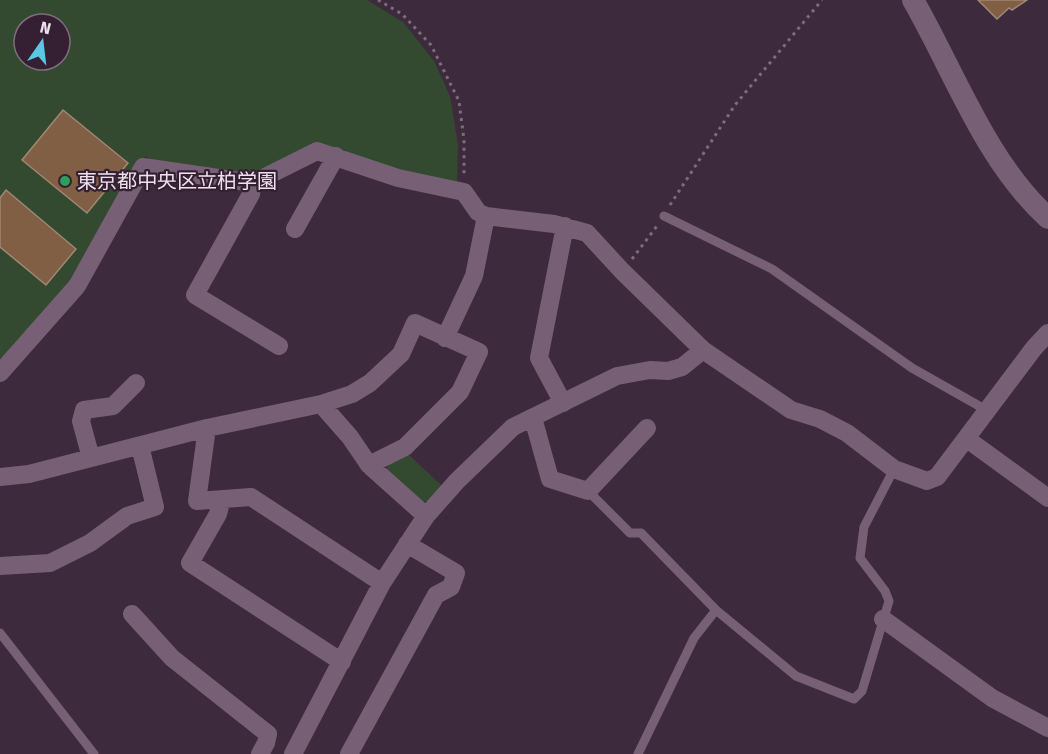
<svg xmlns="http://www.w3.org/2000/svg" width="1048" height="754" font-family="'Fira Sans','Noto Sans JP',sans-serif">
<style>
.green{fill:#334a30;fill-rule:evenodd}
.building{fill:#805f45;stroke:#a18774;stroke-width:1.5}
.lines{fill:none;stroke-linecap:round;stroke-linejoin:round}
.path{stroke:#7d6c7c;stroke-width:3;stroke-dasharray:3 4.5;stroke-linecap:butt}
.service{stroke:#776075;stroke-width:9}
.minor{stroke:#776075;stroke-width:18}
.tertiary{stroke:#776075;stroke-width:22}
.leisure-dot{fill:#2e9e5b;stroke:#342032;stroke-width:2}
.labels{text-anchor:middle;stroke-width:4.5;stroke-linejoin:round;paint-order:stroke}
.poi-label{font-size:20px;fill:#eee1ed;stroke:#342032;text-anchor:start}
</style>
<rect width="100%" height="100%" fill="#3e2a3d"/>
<path class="green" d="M0,0H367L403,22L434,61L450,96L458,145L457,186L315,147L252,175L159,165L145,156L71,285L0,360ZM24,24H60V60H24Z
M407,453L442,486L429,502L420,501L387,470L388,462Z"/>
<path class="building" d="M978,0H1027L1012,10L1009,8L997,19Z
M63,110L128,163L87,213L22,160Z
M6,190L76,249L46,285L0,247V198Z"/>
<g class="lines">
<path class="path" d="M378,0L402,14L431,45L459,101L464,140V176
M670,205L735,105L822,0
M632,259L657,226"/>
<path class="service" d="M664,216L772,269L912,368L988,411
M588,491L630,533H641L716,610L796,676L854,699L862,691L889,601L885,591L860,558L864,527L894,469
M0,633L94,754
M638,754L694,638L716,610"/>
<path class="minor" d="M253,183L251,194L195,295L279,346
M295,229L336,156
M445,338L474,276L486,216
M0,373L77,286L143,167L253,183L317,151L398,178L464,192L478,212L486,216L554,224L587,233L622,271L703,350L791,410L820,419L847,433L894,469L927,481L937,477L1034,348L1048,333
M563,403L539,358L565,226
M321,404L350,437L369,465L426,516
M533,418L550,479L588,491L647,428
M207,428L197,501L251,497L382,583
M967,439L1048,498
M91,458L81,421L84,410L113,406L136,383
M0,477L29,474L207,428L321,404L352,394L370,383L401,354L415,323L479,352L460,392L405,447L369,465
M222,499L218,514L190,563L342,662
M0,566L50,563L90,543L127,516L155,507L140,446
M132,614L172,658L268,734L266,743L260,754
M883,619L992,698L1048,728
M293,754L382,583L426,516L457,481L513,427L617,376L650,370L668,371L682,367L703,350
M349,754L436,595L451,587L456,573L407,544"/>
<path class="tertiary" d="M913,0C955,73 985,160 1048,218"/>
</g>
<circle class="leisure-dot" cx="65" cy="181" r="6"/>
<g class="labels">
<g class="poi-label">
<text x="77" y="188">東京都中央区立柏学園</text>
</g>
</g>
<g transform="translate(42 42) rotate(14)"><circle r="28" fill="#342032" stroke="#7e6d7d" stroke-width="1.5"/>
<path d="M0-4.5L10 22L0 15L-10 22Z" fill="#59c8e4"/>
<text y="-9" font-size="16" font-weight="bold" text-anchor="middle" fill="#eee1ed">N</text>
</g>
</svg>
